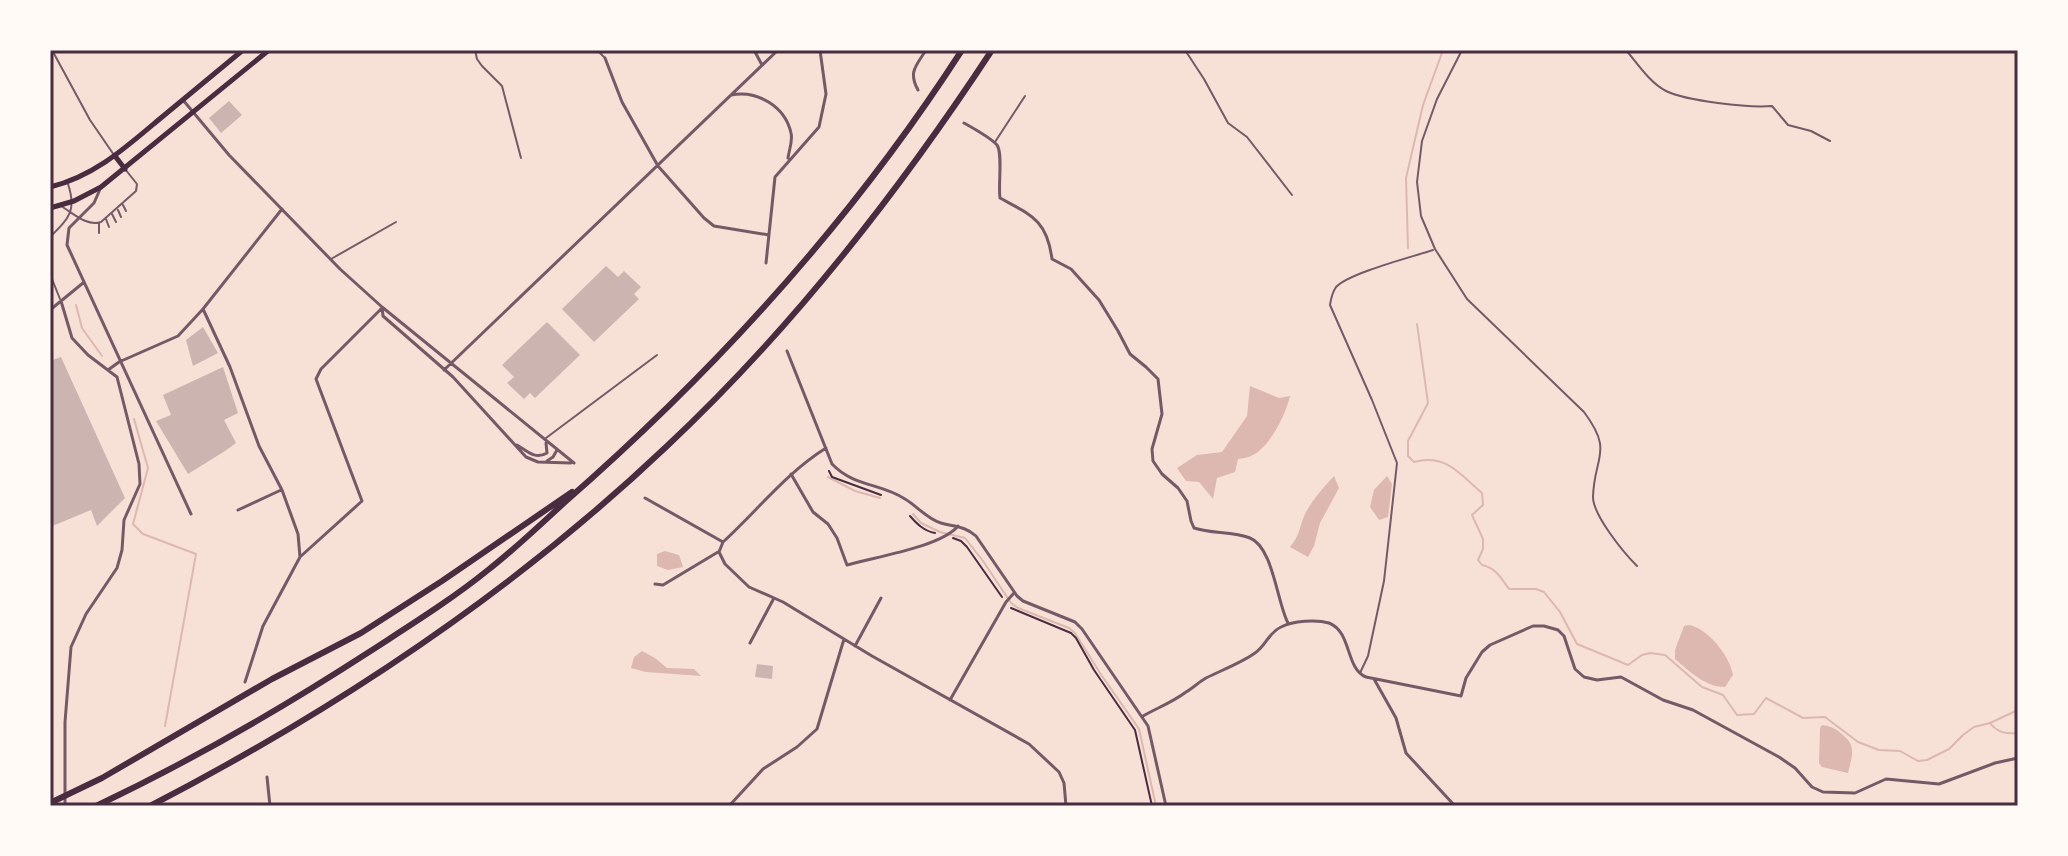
<svg xmlns="http://www.w3.org/2000/svg" width="2068" height="856" font-family="Rubik,sans-serif">
<style>
.water{fill:#dcb8b0}
.lines{fill:none;stroke-linecap:round;stroke-linejoin:round}
.stream{stroke:#dcb8b0;stroke-width:2}
.building{fill:#ccb4b1}
.path{stroke:#4a2c40;stroke-width:2}
.service{stroke:#755966;stroke-width:2}
.minor{stroke:#755966;stroke-width:3}
.primary{stroke:#4a2c40;stroke-width:5}
.motorway{stroke:#4a2c40;stroke-width:6}
.neatline{fill:none;stroke:#4a2c40;stroke-width:3}
</style>
<rect width="100%" height="100%" fill="#f7e1d7"/>
<path class="water" d="M1250,386L1279,398L1290,396C1286,414 1269,449 1251,456C1247,458 1242,458 1238,459L1235,472L1217,478L1213,499L1199,482L1186,481L1177,468L1197,455L1222,452L1247,416Z
M1334,476L1339,488L1320,523L1314,546L1308,557L1290,547C1301,534 1299,526 1306,512C1314,498 1323,488 1334,476Z
M1387,476L1392,484L1388,517L1379,520L1370,507L1374,490Z
M665,551L679,555L683,567L668,570L657,566V554Z
M1690,625C1709,630 1730,656 1733,675L1725,687C1705,687 1689,671 1675,659V650L1684,626Z
M642,651L655,658L667,668L694,669L701,676L646,672L631,668L634,657Z
M1822,725C1833,727 1837,729 1845,737C1857,747 1851,759 1848,773L1822,767L1819,763L1820,728Z"/>
<g class="lines">
<path class="stream" d="M1408,248L1406,178L1423,105L1443,50
M76,305L82,328L102,356
M1417,324L1428,403L1408,441V456L1414,462C1445,453 1460,474 1482,493L1483,505L1472,515L1483,539V549L1478,560L1482,565C1496,568 1501,578 1509,589H1536L1544,592L1560,612L1577,644L1628,665L1642,655L1650,653L1665,655L1702,687L1723,695L1737,715L1754,714L1766,698L1803,718L1825,717L1858,742L1879,750L1900,751L1918,761L1927,760L1949,749L1963,735L1974,727L1990,723C1998,733 2006,734 2018,733
M134,419L148,468L133,524L143,534L196,554L165,726
M828,477L855,491L880,498
M913,514L921,523L940,532L965,538L983,561L1011,603L1018,608L1069,628L1075,633L1100,673L1139,729L1156,806
M1990,723L2018,710"/>
</g>
<path class="building" d="M229,101L242,115L221,133L209,118Z
M606,266L618,277L624,271L641,287L634,294L639,299L594,342L562,309Z
M547,322L580,355L535,398L530,393L524,399L507,383L514,377L502,365Z
M203,327L218,353L193,366L186,340Z
M61,357L125,498L97,526L91,510L50,527V361Z
M223,367L238,413L224,420L236,443L225,451L188,474L156,421L171,415L163,395Z
M757,664L773,666L772,679L755,677Z"/>
<g class="lines">
<path class="path" d="M829,471L832,477L881,495
M910,516C917,524 924,531 935,533
M953,538L961,541L967,547L1002,597
M1011,608L1071,633L1076,638L1094,670L1135,730L1152,806"/>
<path class="service" d="M52,50L90,120L114,155
M475,50L477,59L482,66L502,86L521,158
M597,50L605,58
M1185,50L1204,79L1228,123L1247,137L1292,195
M1462,50L1437,99L1422,141L1417,182L1421,216L1435,249L1467,299L1584,412C1614,452 1594,456 1593,497C1593,515 1623,552 1637,566
M1626,50C1637,63 1650,83 1666,91C1687,101 1748,108 1772,106L1788,125L1811,131L1830,141
M995,142L1025,96
M123,205L126,211
M61,206C73,213 87,227 101,222L136,191L137,184L125,169
M118,210L121,217
M112,214L116,222
M106,219L109,227
M99,224V233
M50,237C69,218 77,211 68,184
M331,259L396,222
M50,274L60,299
M546,438L657,355
M1360,673L1368,656L1384,581L1397,463L1372,400L1330,305C1331,298 1332,293 1336,287C1349,273 1412,257 1433,250"/>
<path class="minor" d="M754,50L762,65
M605,58L622,102L658,166L704,218L714,226L769,235
M918,90C908,72 916,66 926,50
M731,95C757,90 785,106 791,133C793,141 789,150 788,158
M183,100L229,155L340,269L382,307L574,463
M964,123C973,128 991,138 997,145C1003,153 998,185 1000,198C1031,215 1047,220 1052,259L1071,269L1099,300L1118,331L1130,354L1146,367L1158,379L1162,414L1152,449L1153,461L1162,474L1178,488L1187,501L1191,521L1194,528C1212,534 1232,531 1250,538C1273,547 1277,602 1288,623
M101,187L94,203L69,228L67,245L191,514
M766,263L775,177L819,127L826,94L820,50
M61,301L72,338L88,355L117,377L139,464L140,484L124,520L122,550L117,568L86,614L71,647L65,722V806
M382,307L383,316L453,377L526,457L538,462L571,463
M50,310L83,283
M787,351L832,464C854,487 881,483 905,499C917,506 927,519 941,523C955,527 965,526 976,536L1017,596L1023,601L1075,622L1082,629L1148,726L1166,806
M108,370L119,362L178,336L203,309
M444,370L778,50
M517,445C527,451 535,460 547,453L546,443
M547,461L553,457L557,450
M791,474L813,512L828,524L837,538L847,565C874,557 941,547 958,526
M645,498L723,542
M238,510L281,490
M723,542L719,552L725,564L749,587L783,602L872,656L1029,744L1059,772L1064,783L1066,806
M723,542C757,511 786,473 826,448
M300,557L362,501L316,379L321,369L382,308
M655,584L663,585L718,552
M750,643L774,598
M855,646L881,598
M1374,679L1396,718L1406,753L1455,806
M245,682L263,626L300,557L298,534L282,490L259,446L230,367L203,309L282,209
M950,700L1006,602L1014,593
M1143,716C1157,708 1173,702 1186,692C1193,688 1199,682 1206,678C1222,670 1241,663 1255,653C1266,646 1268,633 1281,627C1293,621 1316,619 1329,623C1352,632 1345,668 1366,677L1461,696L1466,678L1482,652L1490,645L1533,626H1544L1558,630L1564,636L1575,669L1584,677L1597,680L1621,677L1663,700L1693,710L1779,757L1795,768L1812,787L1823,792L1855,793L1886,779L1939,784L1995,763L2018,758
M267,777L270,806
M729,806L763,769L797,747L817,729L844,639"/>
<path class="primary" d="M115,156L125,169
M50,187C92,177 123,150 156,122C185,98 214,74 243,50
M50,208L74,201L101,187L269,50"/>
<path class="motorway" d="M50,803L102,778L272,679L361,633L442,581L572,492
M96,806C191,761 281,709 369,652C409,626 451,600 488,570C515,549 540,525 565,502C716,370 853,219 962,50
M150,806C337,709 513,592 666,447C791,330 898,193 992,50"/>
</g>
<rect width="2068" height="856" fill="none" stroke="#fffaf5" stroke-width="104"/>
<rect x="52" y="52" width="1964" height="752" class="neatline"/>
</svg>
